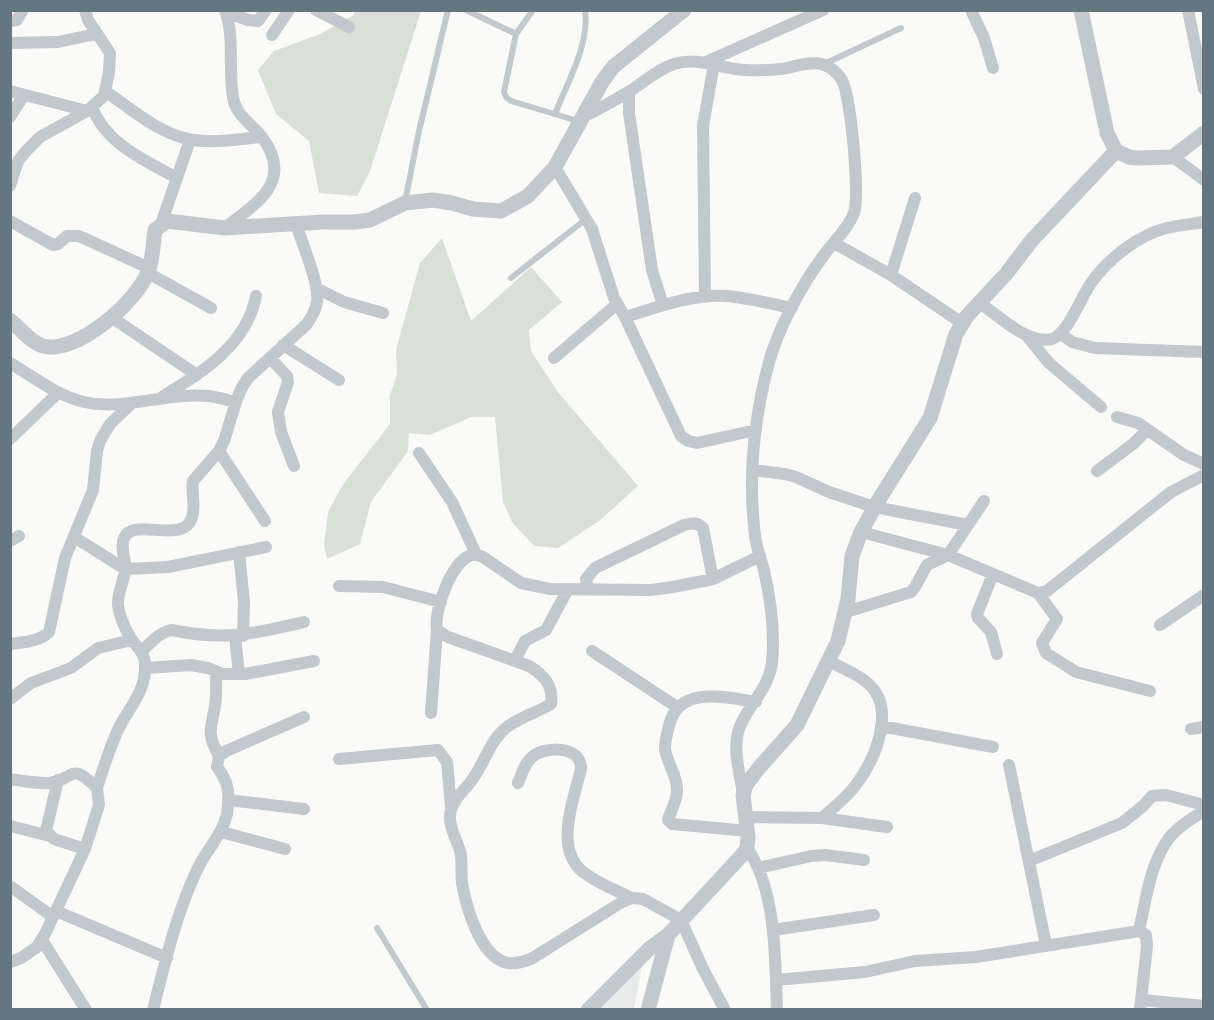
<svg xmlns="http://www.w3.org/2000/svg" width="1214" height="1020" font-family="'Noto Sans',sans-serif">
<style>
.built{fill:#e8e9e9}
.green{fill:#dadfd7}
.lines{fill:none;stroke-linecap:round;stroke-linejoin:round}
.service{stroke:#c3c8cc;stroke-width:6}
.minor{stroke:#c3c8cc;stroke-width:12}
.tertiary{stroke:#c3c8cc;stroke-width:15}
</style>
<rect width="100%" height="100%" fill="#fafaf8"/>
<path class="built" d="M643,961L634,1009H594Z"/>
<path class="green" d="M355,11H421L370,171L357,196L319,193L309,141L276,114L258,70L274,51L320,34L354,15Z
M442,238L471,321L531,267L562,302L529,330L531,351L557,391L638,486L599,521L558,548L534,546L512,522L503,502L495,417H471L430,435L409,433L408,451L371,502L360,544L327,559L324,545L328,512L344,483L390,424V395L397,375L396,350L420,263Z"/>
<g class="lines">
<path class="service" d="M466,10L516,34
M533,10L516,34L504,92L506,97L511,101L578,121
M824,64L901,28
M555,114C567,83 590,44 585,10
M405,202L419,131L448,10
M511,278L586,219
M377,928L427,1010"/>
<path class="minor" d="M316,10L349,27
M971,10L984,38L993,68
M1188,10L1204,89
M226,12L248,20L258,21L266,10
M10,21L17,20L23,10
M272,35L289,10
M10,43L58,42L96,34
M706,62L823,10
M10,91L87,111
M105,91C130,108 158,133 188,139C212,144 239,139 262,137
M629,92V113L652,270L663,305
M92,107C106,144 144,160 177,178
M584,116C600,109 615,100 630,91C644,82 658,69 674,64C699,56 720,69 745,70C757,71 769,70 781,69C795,67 809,61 822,64C831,67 837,72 842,80C851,97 860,196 854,213C848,229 834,241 824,255C802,284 777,330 768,366C754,420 748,479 755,535C756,547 761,559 764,570C771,601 775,632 772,663C768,692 745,707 738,732C733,752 740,774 743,794
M10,117L24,95
M1173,157L1204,180
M555,167L592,229L614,298L625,317L681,436L688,441L697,443L756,430
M10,186L18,161L27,150L40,137L87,111L104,96L109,72L110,53L88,20L85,10
M10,221L53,245L58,244L67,236H79L149,268
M161,224L190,140
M225,228C256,203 295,182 262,137C251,123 236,116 233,97C228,69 235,37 225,10
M834,243L891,275L962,323
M148,273L211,308
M891,275L915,198
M316,288L344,302L383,313
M705,297L703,126L714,64
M981,304C999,316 1028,345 1052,339C1068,334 1081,297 1091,283C1108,259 1138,235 1167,228C1179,225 1192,224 1204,222
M111,317L197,375
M625,317C658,307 692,294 727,296C749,298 771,304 792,308
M1061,334L1072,342L1095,348L1204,352
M1027,336L1049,363L1101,407
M283,345L339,380
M270,358L287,376L288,382L278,412L281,432L294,466
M554,358L617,304
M10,363C34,377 57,396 84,402C125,411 167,392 208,396C218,397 227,400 236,402
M162,397C201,373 247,345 256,296
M1117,417L1138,423L1184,455L1204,464
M10,439L58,393
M219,451L265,521
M419,453L452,502L476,554
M753,470L785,474L796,477L829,492L874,507L968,525
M1097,471L1133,444L1147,430
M861,532L948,555L1038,593L1047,591L1171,492L1204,475
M74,537L125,569L168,567L266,547
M10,541L19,536
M239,552L244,602L243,636
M993,574L977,614L978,618L991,632L997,654
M339,586L383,587L441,602
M588,589L586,579L595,568L684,525C692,523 697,522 703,528L713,579
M1038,593L1057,619L1042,643L1046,653L1076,672L1150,691
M846,612L911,592L915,587L927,565L948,555L984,501
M1160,625L1204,595
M235,636L239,674
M11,644C24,642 39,642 49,632L65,558L93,490L97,451L100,441L110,424L132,403
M143,650C151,642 159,633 171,630C225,641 253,634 304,622
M592,651L677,707
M515,660L525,641L546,630L568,589
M146,668L191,665L208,668L223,674H245L314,661
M216,672C216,683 217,694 215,706C211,730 206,732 219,756
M10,699L31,683L71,668L98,648L132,640
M431,713L437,630
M881,726L993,747
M1191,729L1204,727
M339,759L438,750L447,762L451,807
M1009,765L1046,945
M10,779C23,781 38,784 50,783C76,779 69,761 97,788L99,805L85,849L45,934L37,947L21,958L10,962
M58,780L46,831L54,839L85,849
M518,783C522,774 524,764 532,757C544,746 582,745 581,769C574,799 554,847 582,871C596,883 616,890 632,898
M97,788C103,769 109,750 117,732C127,709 146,693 145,666C145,652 138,649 131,639C126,630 119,616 118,605C117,593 124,582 125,570C126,560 120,547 124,538C133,516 184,546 192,517C196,506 191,493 193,481L219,451L224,441L236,402L241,389L248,378L307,324C311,318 316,310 317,302C320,285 302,243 296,224
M228,800L304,809
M746,817L822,818L887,827
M822,818C833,808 846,798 855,786C875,760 899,706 865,681C855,673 840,667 828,661
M10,826L50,836
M748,831L672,824L668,820C671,810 678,799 677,789C677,775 667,763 665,749C665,741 667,733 669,726C678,685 725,697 756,702
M221,832L285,849
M747,848C777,890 775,961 777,1010
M1029,861L1122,823L1143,806L1152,796L1166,795L1204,805
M758,868L811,856L825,855L864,860
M10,886L53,917
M56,911L167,958
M773,930L874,915
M1139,931C1146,900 1150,862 1170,837C1179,826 1192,818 1204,811
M42,940L86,1010
M776,980L865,972L915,961L976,957L1139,931L1146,935L1147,946L1140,1010
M1142,1000L1204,1006
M153,1010C165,963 176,914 197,870C206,850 222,836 227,814C230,794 229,782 217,767L219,756L226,751L304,717
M725,1010L703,969L681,920L643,899L632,898L622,902L531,959C522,962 513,965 504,962C479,953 466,906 462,883C461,874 462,864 461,855C458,840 445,823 452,807C456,796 468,787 474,777C486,760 491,737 510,725C523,716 538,712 551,704C554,686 544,675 529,666L448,637L437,630C433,612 451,564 469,556C474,553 478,555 483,557L521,583L550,589L650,590L673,587L713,579L760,556"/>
<path class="tertiary" d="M1081,10L1107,133L1116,151L1129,157L1137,158L1173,157L1204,133
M10,320C20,328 31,343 43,346C77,355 137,301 148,272C153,259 153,244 155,230L167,221L225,228L323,222H355L370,220L405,203L433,200L452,203L473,209L501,211L528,196L555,167L602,82L613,67L684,10
M588,1010L650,948L668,935L744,853L747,848L748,837L743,795L746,785L758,769L797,725L838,641L848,599L852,556L861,532L878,501L930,418L956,334L967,316L1006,274L1032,240L1116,151
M648,1010L668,935"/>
</g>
<rect width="1214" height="1020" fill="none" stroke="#657683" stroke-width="24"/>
</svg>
